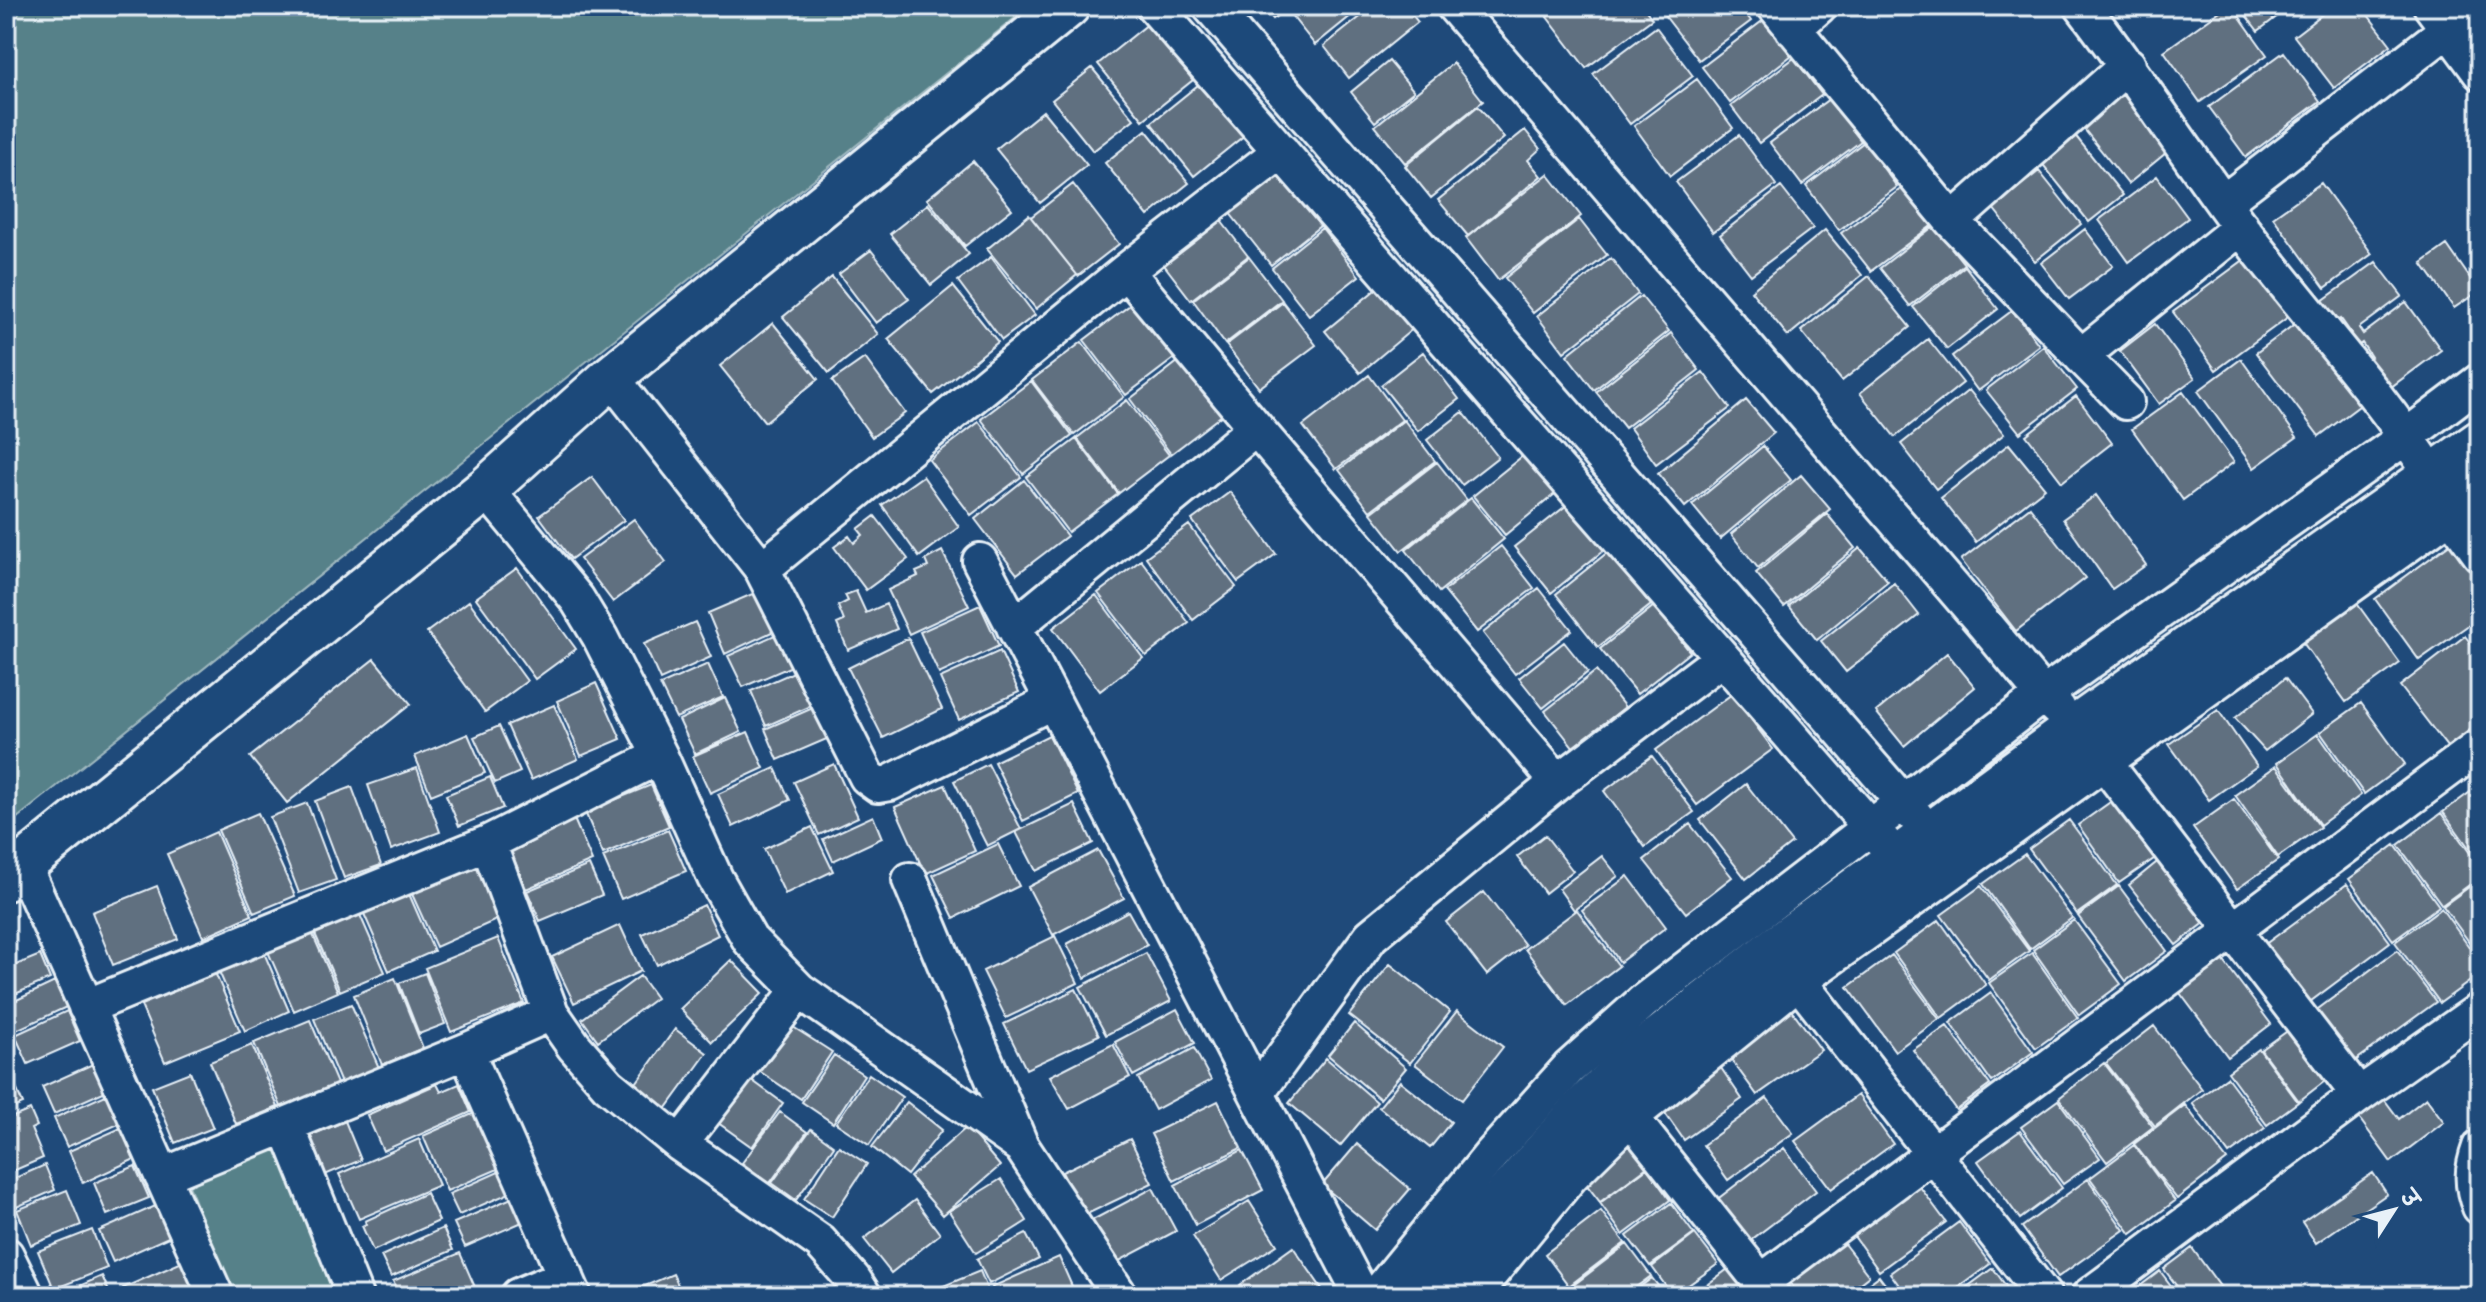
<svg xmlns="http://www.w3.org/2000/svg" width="2486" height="1302" font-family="Pangolin,'Playpen Sans Deva',sans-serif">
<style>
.green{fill:#578189;stroke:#a0b9c0;stroke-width:2}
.building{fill:#616f80;stroke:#e8f1f8;stroke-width:2}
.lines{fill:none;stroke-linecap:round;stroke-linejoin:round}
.minor-casing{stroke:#e8f1f8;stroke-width:40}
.tertiary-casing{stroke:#e8f1f8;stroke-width:48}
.minor{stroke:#1f4a7a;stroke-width:34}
.tertiary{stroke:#1f4a7a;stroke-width:42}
</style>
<rect width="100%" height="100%" fill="#1f4a7a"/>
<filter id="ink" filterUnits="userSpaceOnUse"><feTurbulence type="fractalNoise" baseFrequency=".0125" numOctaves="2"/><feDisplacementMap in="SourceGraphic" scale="16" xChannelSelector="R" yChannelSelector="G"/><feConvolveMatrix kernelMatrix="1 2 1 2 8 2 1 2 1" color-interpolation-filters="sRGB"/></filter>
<g filter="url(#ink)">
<path class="green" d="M6,6H1030L6,827Z
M281,1140L344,1296H233L186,1178Z"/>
<path class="building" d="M1262,6H1289L1273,19Z
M1302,6H1363L1315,45L1291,15Z
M1374,6H1405L1418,22L1349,78L1324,46Z
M1561,6H1643L1652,19L1586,68L1547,17Z
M1678,6H1740L1751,21L1699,60L1665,16Z
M2227,6H2232L2267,55L2200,102L2164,51Z
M2239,6H2291L2258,31Z
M2333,6H2361L2391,45L2334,88L2294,36Z
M1765,19L1792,55L1730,103L1702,67Z
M1148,24L1193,80L1143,120L1098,64Z
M1656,27L1693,76L1630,124L1593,74Z
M2284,52L2320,101L2246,157L2209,107Z
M1794,58L1822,95L1759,143L1731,106Z
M1389,61L1414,91L1375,122L1351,92Z
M1453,63L1483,101L1405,163L1375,126Z
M1092,68L1134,119L1093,151L1052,100Z
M1697,79L1733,128L1670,176L1634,126Z
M1203,81L1246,134L1194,176L1151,123Z
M2119,83L2172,148L2128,184L2080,124Z
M1829,99L1861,141L1802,185L1770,143Z
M1478,106L1504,138L1431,198L1405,166Z
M1043,111L1087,165L1040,203L996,149Z
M1146,130L1189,183L1148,216L1105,163Z
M1525,130L1540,149L1528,160L1541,176L1468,236L1438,200Z
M2074,134L2123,195L2089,222L2040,161Z
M1739,135L1776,185L1713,232L1676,182Z
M1864,142L1897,187L1839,230L1806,186Z
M973,161L1012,209L965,246L927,199Z
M2039,171L2081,224L2035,261L1993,208Z
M1279,174L1320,226L1271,265L1229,212Z
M1548,174L1581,216L1498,280L1466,238Z
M2157,176L2188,218L2129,262L2099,220Z
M2321,183L2372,254L2325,288L2273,217Z
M1073,184L1119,244L1078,276L1031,217Z
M1905,186L1934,224L1871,271L1841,233Z
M1781,187L1813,228L1751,275L1720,235Z
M928,204L969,254L931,285L890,234Z
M1215,213L1248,256L1191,300L1158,257Z
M1029,215L1077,275L1036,309L987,249Z
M1579,219L1607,255L1533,313L1505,278Z
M1934,226L1964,264L1910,306L1880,268Z
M1322,228L1359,276L1309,315L1272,268Z
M2085,229L2113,266L2069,299L2041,263Z
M1825,230L1862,275L1788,336L1751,291Z
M2447,245L2479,291L2454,308L2422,263Z
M871,250L909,299L876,323L839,274Z
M991,257L1035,315L1002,340L958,281Z
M1249,257L1282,300L1225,344L1193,300Z
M1611,258L1638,294L1564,352L1537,316Z
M2245,259L2288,317L2216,370L2173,312Z
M2376,262L2402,296L2359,328L2363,334L2406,302L2441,350L2387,390L2366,360L2371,357L2362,343L2356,347L2347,336L2351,333L2341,319L2337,322L2322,301Z
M1965,266L1998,309L1947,349L1913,307Z
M1869,276L1910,327L1842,381L1801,331Z
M832,277L878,334L829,373L783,317Z
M953,286L998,342L933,394L888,339Z
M1380,286L1415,327L1360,373L1325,331Z
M1641,296L1669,331L1594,390L1567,355Z
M1134,302L1176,357L1126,395L1084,340Z
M1283,302L1316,345L1259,388L1226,345Z
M2013,310L2039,345L1978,391L1952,356Z
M2304,317L2367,400L2319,436L2256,353Z
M773,323L818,379L765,422L720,366Z
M2155,324L2195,378L2159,404L2120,351Z
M1671,333L1699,370L1625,428L1596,392Z
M1928,339L1963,383L1895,437L1860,393Z
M1082,342L1124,397L1074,435L1032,380Z
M2043,346L2077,389L2020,433L1986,390Z
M1423,352L1459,399L1418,431L1381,385Z
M865,358L905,413L872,437L832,381Z
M2241,359L2297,437L2254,468L2198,391Z
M1179,361L1222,415L1171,454L1130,399Z
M1703,372L1730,408L1656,464L1630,428Z
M1369,375L1402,420L1336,469L1303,426Z
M1031,381L1072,436L1023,474L981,419Z
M1969,390L2004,434L1936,489L1901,444Z
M2183,392L2234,462L2183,500L2132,429Z
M2076,396L2112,443L2062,482L2026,435Z
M1127,400L1169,455L1119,493L1077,438Z
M1746,400L1774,433L1685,507L1658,474Z
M1463,412L1498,457L1462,485L1427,440Z
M1404,420L1435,461L1370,511L1339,470Z
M979,422L1021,477L971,515L929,460Z
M1076,439L1118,494L1068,532L1026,477Z
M2009,444L2045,488L1976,542L1941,498Z
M1763,446L1791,480L1720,539L1692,505Z
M1525,454L1556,493L1505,535L1473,496Z
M1437,462L1467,500L1401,551L1371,513Z
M1801,475L1830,509L1758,568L1731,534Z
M923,476L959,527L919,557L882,505Z
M592,477L624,520L571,559L539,516Z
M1024,480L1067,536L1017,574L975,519Z
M1230,492L1276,554L1238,582L1192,520Z
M2096,495L2146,565L2112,589L2063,519Z
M1471,498L1504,539L1439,592L1406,550Z
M1567,505L1604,550L1551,593L1514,547Z
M2030,507L2085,578L2016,631L1961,560Z
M1827,514L1855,548L1784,607L1756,573Z
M875,516L908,559L866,590L834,547L849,536L854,543L863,535L858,529Z
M634,519L666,562L613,602L580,559Z
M1189,525L1236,587L1193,620L1146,557Z
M2455,540L2480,575V617L2419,660L2375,599Z
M1501,546L1534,588L1477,632L1444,591Z
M1860,548L1888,581L1817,640L1789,606Z
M942,551L969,606L909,634L888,590L918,576L916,572L928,567L925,560Z
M1608,552L1651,605L1598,647L1556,594Z
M1141,560L1189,623L1146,656L1098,593Z
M517,568L576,649L535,679L476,598Z
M1894,583L1919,615L1846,672L1821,641Z
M1539,588L1572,630L1515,674L1483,633Z
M856,591L866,613L886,604L897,629L848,650L837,624L844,621L838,606L848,601L845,595Z
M757,592L774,631L725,654L708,613Z
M1096,595L1143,658L1100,691L1053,628Z
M2353,598L2400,663L2346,702L2299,637Z
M469,601L527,681L485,712L427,632Z
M980,605L999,646L939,674L920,632Z
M1654,606L1690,652L1637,694L1600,649Z
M695,622L711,657L660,680L644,644Z
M777,634L792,666L743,687L728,656Z
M2465,636L2480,655V723L2448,748L2400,686Z
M908,638L942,709L883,738L848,668Z
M1564,642L1588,672L1543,708L1519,678Z
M1000,651L1019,692L959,720L940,678Z
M1947,653L1975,687L1904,746L1876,712Z
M374,659L411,704L287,803L250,757Z
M708,664L723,697L676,718L660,685Z
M796,671L811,706L766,726L751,691Z
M1596,671L1625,707L1574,748L1545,711Z
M2285,678L2312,714L2265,751L2235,718Z
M596,683L621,739L581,756L557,701Z
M1732,694L1773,749L1697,805L1656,750Z
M725,698L741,732L695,754L679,720Z
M2361,703L2405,764L2364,794L2320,732Z
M554,705L578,759L531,780L507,725Z
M815,707L829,738L778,760L765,729Z
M2218,710L2257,766L2209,800L2169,744Z
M499,726L520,772L495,783L474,737Z
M748,732L764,768L710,793L693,756Z
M468,734L485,773L431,795L415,756Z
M2318,734L2361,795L2320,825L2277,763Z
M1049,735L1078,794L1023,821L994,762Z
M1652,756L1694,812L1645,847L1604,791Z
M834,764L858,817L819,835L794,782Z
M988,764L1021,829L987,846L954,781Z
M2276,766L2320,827L2278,857L2235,795Z
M417,768L440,832L391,850L368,785Z
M775,768L790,800L733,827L718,794Z
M490,777L503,808L459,826L446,795Z
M1746,784L1792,843L1746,879L1700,820Z
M651,785L669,826L603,854L585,812Z
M945,785L975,851L925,874L895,807Z
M2480,785V863L2443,812Z
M352,787L381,865L344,878L315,801Z
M2123,793L2164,852L2119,883L2078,825Z
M2234,799L2278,860L2237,889L2193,828Z
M307,803L336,880L299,893L270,817Z
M1074,804L1093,843L1036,871L1016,832Z
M258,813L295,896L254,913L218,830Z
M2441,813L2480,867V877L2442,905L2398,845Z
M873,816L882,838L833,861L823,839Z
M574,819L592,861L526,889L509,847Z
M2069,820L2117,885L2077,914L2029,849Z
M1690,824L1732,877L1686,913L1644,860Z
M812,827L833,871L785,894L764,849Z
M668,830L686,871L621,899L603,857Z
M216,832L252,915L203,937L167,854Z
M1545,835L1573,871L1545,893L1517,857Z
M998,844L1019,886L954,918L933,875Z
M2395,845L2439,906L2393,940L2349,879Z
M1098,850L1124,898L1053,935L1028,887Z
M2025,854L2072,918L2030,949L1983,884Z
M2167,854L2215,915L2176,945L2129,885Z
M1602,856L1618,876L1574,910L1559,889Z
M478,862L503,917L436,947L411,892Z
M589,865L602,895L540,921L527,891Z
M1628,876L1666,927L1620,962L1582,910Z
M2480,879V957L2443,906Z
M2347,884L2390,942L2303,1007L2260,948Z
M157,886L178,939L113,965L92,912Z
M1981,886L2029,951L1989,980L1941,915Z
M2119,886L2167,951L2126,981L2078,916Z
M406,887L434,951L389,971L361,907Z
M1484,892L1525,945L1487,975L1446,922Z
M704,905L718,935L657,965L642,934Z
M357,908L385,972L340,991L312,927Z
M2441,908L2480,962V974L2440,1003L2395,942Z
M1577,910L1619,966L1567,1005L1525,949Z
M1128,911L1147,945L1085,978L1067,944Z
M1939,920L1986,985L1941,1018L1894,953Z
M2074,920L2121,984L2079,1015L2033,950Z
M620,925L641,971L574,1003L552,957Z
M310,928L338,992L294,1011L266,947Z
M1055,936L1078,983L1006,1018L983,971Z
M498,938L524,1003L451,1032L425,968Z
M262,948L289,1011L245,1031L217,967Z
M2397,950L2436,1002L2348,1066L2310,1015Z
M1146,953L1171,1001L1106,1035L1080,987Z
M2032,953L2078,1018L2036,1048L1989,983Z
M40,955L50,979L6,998V969Z
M1892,955L1939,1019L1895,1051L1848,987Z
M731,960L763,993L712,1042L680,1009Z
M2223,960L2271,1024L2228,1057L2180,993Z
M1390,964L1450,1012L1410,1063L1349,1015Z
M214,970L240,1031L165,1062L139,1001Z
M425,973L445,1024L419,1034L399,983Z
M640,976L656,998L598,1041L582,1019Z
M395,978L423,1048L382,1065L354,995Z
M61,979L73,1004L12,1032L6,1018V1005Z
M1076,989L1099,1035L1026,1069L1004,1024Z
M1991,993L2033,1052L1992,1082L1950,1023Z
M351,1004L380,1070L342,1086L314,1019Z
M1789,1006L1821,1050L1757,1095L1725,1051Z
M1177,1009L1195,1043L1133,1076L1115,1042Z
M67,1011L80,1041L28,1064L15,1035Z
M1457,1011L1503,1047L1462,1100L1415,1064Z
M310,1020L338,1086L282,1109L254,1043Z
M1354,1023L1406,1068L1380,1099L1328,1055Z
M2297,1024L2334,1074L2299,1101L2261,1050Z
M790,1025L832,1052L801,1099L759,1071Z
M1947,1026L1990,1085L1956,1110L1913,1050Z
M2154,1026L2202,1089L2155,1126L2106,1063Z
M675,1029L707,1053L661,1116L629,1093Z
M1113,1044L1130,1077L1069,1109L1050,1076Z
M252,1045L278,1107L236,1124L210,1062Z
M1194,1048L1211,1080L1155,1110L1138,1078Z
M2259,1049L2298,1102L2267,1125L2228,1072Z
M834,1055L864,1075L833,1123L802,1102Z
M1326,1058L1377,1102L1340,1146L1289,1103Z
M95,1063L108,1090L54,1114L42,1087Z
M2104,1063L2153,1127L2107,1162L2059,1098Z
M1719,1065L1742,1099L1684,1140L1660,1106Z
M7,1067L23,1104L6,1111V1068Z
M190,1072L213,1128L175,1143L152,1087Z
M869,1074L902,1097L869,1145L836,1123Z
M746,1076L783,1103L752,1147L714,1120Z
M2227,1077L2265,1128L2229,1154L2192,1103Z
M1400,1081L1451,1122L1430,1148L1379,1107Z
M437,1084L441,1092L459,1084L471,1112L383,1151L367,1115Z
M119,1089L132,1118L67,1147L54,1118Z
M1858,1095L1893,1144L1831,1189L1795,1141Z
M2381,1095L2399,1119L2426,1098L2444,1122L2391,1162L2356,1114Z
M1767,1098L1793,1133L1728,1180L1703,1145Z
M2058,1100L2100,1158L2063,1184L2021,1127Z
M1218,1101L1241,1148L1174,1181L1151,1134Z
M907,1102L942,1130L907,1175L872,1147Z
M2185,1105L2227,1160L2177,1199L2134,1144Z
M488,1107L512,1163L447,1191L423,1136Z
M30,1110L37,1126L31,1129L43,1158L6,1174V1120Z
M780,1112L807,1132L770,1183L742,1163Z
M345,1121L361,1160L325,1175L309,1136Z
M123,1127L137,1158L83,1183L69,1151Z
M967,1127L1000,1166L943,1215L910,1177Z
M811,1129L834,1146L796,1200L772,1183Z
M2020,1131L2062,1188L2020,1219L1978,1161Z
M1623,1136L1647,1167L1600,1202L1576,1171Z
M419,1139L439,1185L359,1219L339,1174Z
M1130,1139L1152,1183L1083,1216L1062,1172Z
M1357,1144L1410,1189L1375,1230L1322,1185Z
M2134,1145L2175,1201L2131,1234L2090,1178Z
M839,1146L867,1164L832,1217L804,1199Z
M1784,1148L1816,1191L1747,1243L1715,1201Z
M1242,1150L1263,1190L1196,1225L1175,1185Z
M45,1165L55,1190L12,1209L6,1196V1182Z
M135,1166L149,1198L107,1215L94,1183Z
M512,1166L521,1188L459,1215L449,1194Z
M1647,1168L1670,1200L1623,1235L1600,1203Z
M2373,1173L2387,1194L2316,1243L2302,1222Z
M1912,1176L1946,1222L1879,1271L1846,1225Z
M1001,1179L1027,1221L976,1253L949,1211Z
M2088,1179L2124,1230L2058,1277L2022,1227Z
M1153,1188L1176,1231L1108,1267L1085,1224Z
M67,1190L81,1225L31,1245L17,1210Z
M426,1193L439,1221L373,1251L362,1226L366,1224L365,1221Z
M516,1196L527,1220L465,1247L454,1223Z
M169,1200L182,1231L113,1262L99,1231Z
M915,1200L940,1234L891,1273L864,1239Z
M1249,1201L1277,1245L1221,1280L1193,1236Z
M1671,1203L1694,1234L1650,1266L1627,1236Z
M1601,1211L1625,1243L1569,1286L1545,1254Z
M1959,1222L1990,1264L1947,1296H1907L1890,1273Z
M443,1228L453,1250L391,1277L381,1256Z
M92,1230L107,1268L54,1289L38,1251Z
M1026,1234L1039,1259L989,1284L977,1259Z
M1695,1234L1718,1264L1673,1296L1652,1267Z
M1838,1236L1869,1276L1843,1296H1800L1785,1276Z
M1627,1244L1651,1276L1624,1296H1578L1571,1287Z
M1293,1247L1327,1296H1248L1240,1285Z
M2192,1248L2227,1296H2184L2164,1269Z
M460,1253L478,1294L399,1296L393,1281Z
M1059,1257L1075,1293L1068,1296H996L992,1287Z
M182,1262L194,1289L178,1296H127L123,1288Z
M1732,1266L1754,1296H1692Z
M1993,1268L2013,1296H1955Z
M980,1271L990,1296H919Z
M2160,1271L2179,1296H2129L2128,1295Z
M673,1274L683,1296H622Z
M102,1276L111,1296H57Z
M1879,1276L1894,1296H1852Z
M1652,1278L1666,1296H1628Z"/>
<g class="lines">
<defs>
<path id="minor" d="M1154,6L1885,844
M1210,6L1916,817
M1454,6L1985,625L2043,695L2058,709
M1775,6L1952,221L2081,356L2241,227
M2082,6C2138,79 2188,156 2242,229C2305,312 2376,388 2432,475
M2431,6L2480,72
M1793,29L1819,6
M2224,202L2478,6
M1952,221L2128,65
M1126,271L1256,428L1558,782
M2081,356L2126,402
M611,377L762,569L867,777L878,785L890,783L1053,701L1362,1296
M486,489L577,599L600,637L660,756L715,878L750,940L799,990L1021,1146
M2448,510L2480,554
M980,561L1053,701
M762,569L1126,271L1281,151
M1014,627L1256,428
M2101,758L2359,1095
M488,843L551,1013L574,1046L608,1085L680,1144L820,1242L853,1279L864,1296
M23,865L216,1296
M910,880L1021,1146L1120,1296
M1796,978L2044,1296
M86,1007L488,843L660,756
M466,1051L574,1296
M1257,1093L1371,936L1558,782L1722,658
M1628,1114L1772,1296
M286,1125L355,1296
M680,1144L799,990
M2480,1147C2472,1169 2471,1185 2480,1207
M162,1176L466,1051L551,1013
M6,1255L26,1296
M1761,1282L2480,746
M518,1296L566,1276
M1376,1296L1491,1155L1569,1068L1644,1001L2043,695L2407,436L2480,381
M2089,1296L2359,1095L2480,1010"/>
<path id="tertiary" d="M6,879L486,489L611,377L1068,6
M1418,1296L1583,1108L1634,1058L1775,948L2077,726L2480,442
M1467,1296L1568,1173L1628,1114L1796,978L2480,488"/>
</defs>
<use href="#minor" class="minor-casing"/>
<use href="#tertiary" class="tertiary-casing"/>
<use href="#minor" class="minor"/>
<use href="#tertiary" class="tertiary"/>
</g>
</g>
<rect width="2486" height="1302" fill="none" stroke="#1f4a7a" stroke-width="32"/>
<rect x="16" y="16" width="2454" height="1270" fill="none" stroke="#e8f1f8" stroke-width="3" filter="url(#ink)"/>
<g transform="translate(2394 1210) rotate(54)" stroke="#1f4a7a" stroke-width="6" paint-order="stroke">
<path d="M0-6L14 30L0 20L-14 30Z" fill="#e8f1f8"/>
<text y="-12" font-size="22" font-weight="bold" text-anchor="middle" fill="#e8f1f8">उ</text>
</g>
</svg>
